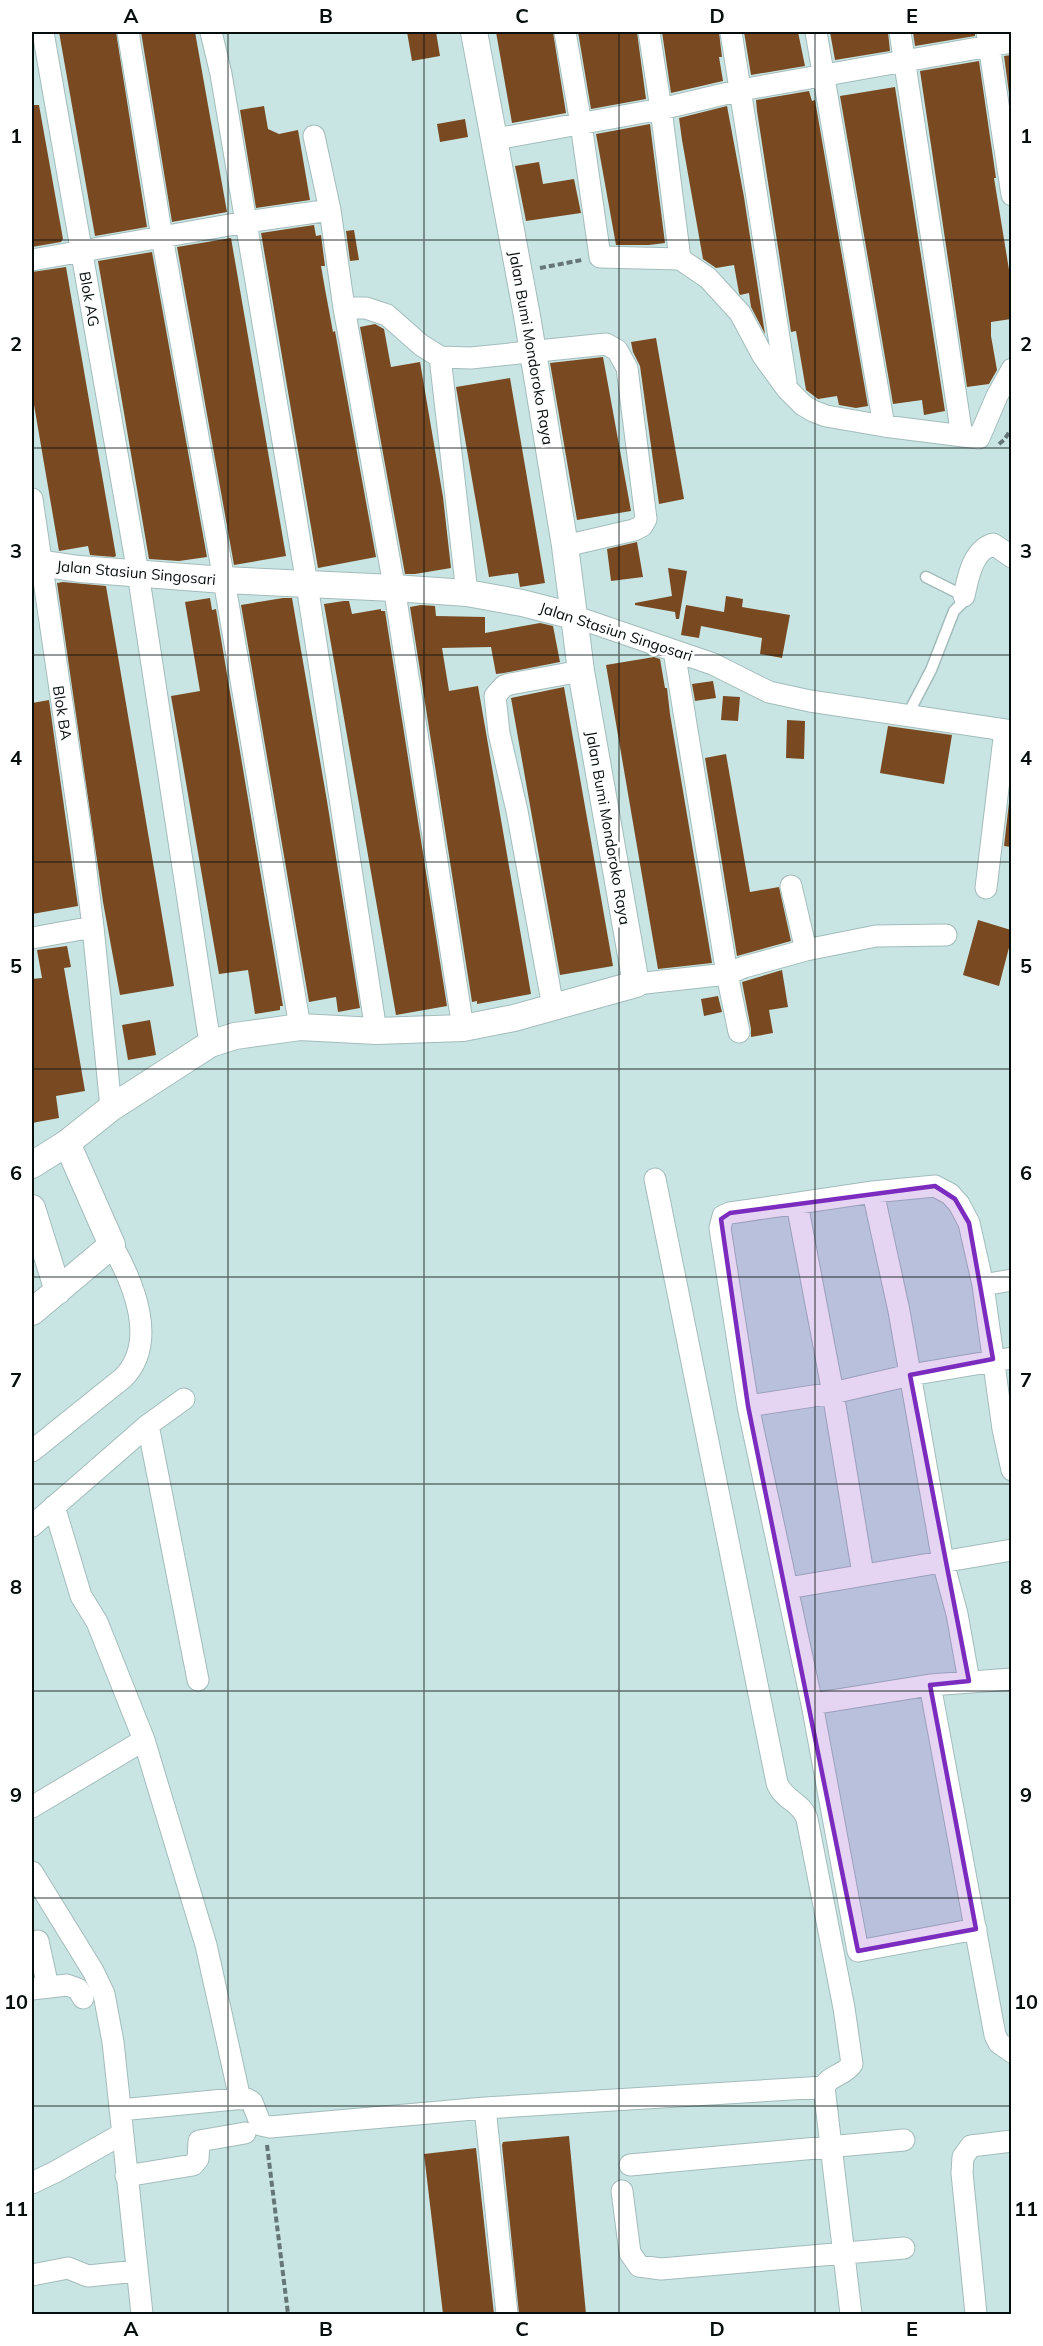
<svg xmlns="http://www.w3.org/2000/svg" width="1043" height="2346" font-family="Mulish,sans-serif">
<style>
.building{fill:#794921}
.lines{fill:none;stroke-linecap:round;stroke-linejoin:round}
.service-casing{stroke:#a2bcbb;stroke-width:13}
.minor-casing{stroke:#a2bcbb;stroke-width:23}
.tertiary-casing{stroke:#a2bcbb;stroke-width:28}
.path{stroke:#647675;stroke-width:4;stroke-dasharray:6 3;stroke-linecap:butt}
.service{stroke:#fff;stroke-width:10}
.minor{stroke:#fff;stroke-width:21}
.tertiary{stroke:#fff;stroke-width:26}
.marked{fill:#7b2cbf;fill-opacity:0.2;stroke:#7b2cbf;stroke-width:4.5;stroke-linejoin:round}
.grid{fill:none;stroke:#050d0d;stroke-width:1.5;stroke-opacity:0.55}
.labels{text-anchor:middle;stroke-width:6;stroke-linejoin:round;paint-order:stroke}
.street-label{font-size:15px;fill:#050d0d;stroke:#fff}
.neatline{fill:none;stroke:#050d0d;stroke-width:2}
.grid-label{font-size:20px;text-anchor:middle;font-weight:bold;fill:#050d0d}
</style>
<rect width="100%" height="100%" fill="#c9e5e3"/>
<path class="building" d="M59,32H116L147,227L95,236Z
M141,32H195L227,212L172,222Z
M407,32H436L440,56L412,61Z
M496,32H553L566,113L512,123Z
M578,32H637L646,99L591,109Z
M662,32H719L722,57H719L723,81L671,93Z
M744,32H798L805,66L751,75Z
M830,32H888L890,51L835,60Z
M913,32H975V36L915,46Z
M1011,55V108L1004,56Z
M979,61L996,178H994L1011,282V319L991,322V336L997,370L989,384L967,387L920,71Z
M895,87L945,411L924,415L922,400L893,404L840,96Z
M809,91L812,101L815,100L868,406L856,408L839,405L837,396L818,399L806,390L796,331L791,332L757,111L756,100Z
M32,105H39L63,239L61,242L32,247Z
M264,106L268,129L279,134L298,130L310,200L256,208L240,110Z
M727,106L744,197L765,334L751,307L749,293L740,295L739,293L734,265L716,268L703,259L682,140L679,118Z
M465,119L468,137L440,142L437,124Z
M650,124L665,243L649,245H616L596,134Z
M539,162L543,184L574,179L581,213L526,221L515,166Z
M314,225L316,236L321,235L325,266H321L325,289L333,332L335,331L376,557L318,568L261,233Z
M354,230L359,260L350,261L346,231Z
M231,238L286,556L234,565L177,247Z
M152,252L207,557L179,561L149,559L98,261Z
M66,267L116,556L114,557L90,555L88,546L59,551L32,393V272Z
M375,324L384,329L391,367L420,362L443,497L451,568L415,574H405L360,327Z
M656,338L684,499L659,504L640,366L633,352L631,342Z
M603,357L631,511L577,520L550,363Z
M510,378L545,583L520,587L518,573L489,577L456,387Z
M637,542L643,577L611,581L607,549Z
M668,568L687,571L679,619H676L675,612L635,605V603L672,596Z
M63,582L106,586L174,986L120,995L103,902L57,583Z
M726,596L743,599L742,607L790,615L782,658L760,654L762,638L701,626L699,638L681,635L686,605L724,612Z
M210,598L212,610L216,609L283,1006H280V1010L255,1014L248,970L219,974L171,696L200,691L185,602Z
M283,598H292L327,801L360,1008L338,1012L336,997L309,1002L241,605Z
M344,601H349L352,614L381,609V611H385L447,1006L396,1015L324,604Z
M421,605L435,606L436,616L485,617V633L540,623L553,626L560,662L504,673L496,674L491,647L442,648L449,691L478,686L531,994L477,1004V1001L472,1002L410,607Z
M654,657L660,659L665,688H667L670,714L712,963L658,969L606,665Z
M713,681L716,698L695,701L692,684Z
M564,687L613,966L560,975L511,698Z
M723,696L740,697L738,721L721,720Z
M49,700L78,906L32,914V703Z
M787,720L805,721L804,759L786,758Z
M888,726L952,735L944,784L880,773Z
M726,754L750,892L779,887L791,941L737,956L705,758Z
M1009,803L1011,804V847L1004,846Z
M978,920L1011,930V940L999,986L963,975Z
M67,946L71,967L64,968L85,1091L56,1096L59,1118L32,1123V979L42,978L37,950Z
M782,970L788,1007L769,1010L773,1033L751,1037V1029L742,982Z
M718,996L722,1012L704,1016L701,999Z
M150,1020L156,1055L128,1060L122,1025Z
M569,2136L586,2314H519L502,2145L503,2142Z
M476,2148L494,2314H443L424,2154Z"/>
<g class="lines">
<defs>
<path id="service" d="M907,716L931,670L954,611L962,603L964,596L926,577"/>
<path id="minor" d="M43,32L138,573L210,1044
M128,32L162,237L224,580L300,1027
M211,32L221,74L305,572L376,1031
M565,32L581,124L600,257L680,259L708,278L740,313L763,356L787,389L803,405L813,411L826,416L884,426L979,438L997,396L1012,369
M649,32L661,109L680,259
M731,32L786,382
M816,32L884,426
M900,32L962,436
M987,32L1012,195
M314,136L330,210L344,308L393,580L463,1028
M496,139L661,109L741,90L1012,42
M32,260L246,222L330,210
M344,308H366L387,315L421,345L440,357L471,358L606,344L617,350L627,368L646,519L642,526L634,530L565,546
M440,357L467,593
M32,499L82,839L93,927L111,1108
M964,596C968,578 972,551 993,544L1012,557
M573,616L713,664L769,692L810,701L1012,731
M674,651L727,974L739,1032
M791,886L806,950
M986,888L1005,730
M32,938L93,927
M636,984L727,974L744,967L806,950L876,936L946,935
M553,1007L517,811L499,733L495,696L504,686L510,684L581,671
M655,1179L777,1783C783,1800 802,1802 807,1819L844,2008L852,2064C844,2076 829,2075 824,2087L851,2314
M873,1192L899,1311L943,1562L957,1614L969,1681
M797,1204L833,1393L863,1574
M983,1285L1012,1280
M748,1406L833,1393L910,1375L1012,1358
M148,1425L198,1680
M32,1451L123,1378C159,1342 133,1282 112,1245
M54,1506L81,1596L97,1622L144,1740L206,1945L240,2099
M32,1526L148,1425L184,1399
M788,1588L1012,1550
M930,1685L995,2035L999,2043L1012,2052
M812,1704L930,1685L1012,1679
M32,1807L144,1740
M32,1872L93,1971L104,1994L113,2042L142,2314
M976,1929L858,1951L812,1704L748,1406L720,1228L723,1216L730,1213L873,1192L935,1186L950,1194L959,1204L969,1223L983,1285L1003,1429L1012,1470
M38,1941L48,1987
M32,1989L67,1985L78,1989L83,1998
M485,2108L507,2314
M120,2110L245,2098L252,2102L261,2125L270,2127L485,2108L824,2087
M630,2165L904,2140
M126,2176L193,2165L198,2159L199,2141L245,2133
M32,2183L55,2172L122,2134
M622,2191L630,2253L639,2266L661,2269L904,2248
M32,2275L68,2268L88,2276L137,2271
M976,2314L962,2173L963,2157L971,2146L1012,2141"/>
<path id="tertiary" d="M32,562L79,569L224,580L394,588L467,593L522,603L573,616
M32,1165L67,1143L111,1108L210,1044L235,1036L300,1027L376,1031L463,1028L514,1018L636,984L581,671L565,546L527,316L474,32
M32,1208L58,1291
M32,1312L112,1245L67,1143"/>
</defs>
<use href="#service" class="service-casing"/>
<use href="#minor" class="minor-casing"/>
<use href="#tertiary" class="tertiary-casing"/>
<path class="path" d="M540,268L582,260
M999,444L1004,440L1012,428
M267,2145L288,2314"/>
<use href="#service" class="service"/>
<use href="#minor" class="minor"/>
<use href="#tertiary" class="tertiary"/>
</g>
<path class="marked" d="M935,1186L955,1199L969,1223L993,1359L910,1375L969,1681L930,1685L976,1929L858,1951L748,1406L721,1219L730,1213Z"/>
<path class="grid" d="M228,32V2314M424,32V2314M619,32V2314M815,32V2314M32,240H1012M32,448H1012M32,655H1012M32,862H1012M32,1069H1012M32,1277H1012M32,1484H1012M32,1691H1012M32,1898H1012M32,2106H1012"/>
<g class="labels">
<g class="street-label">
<text transform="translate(89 299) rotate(80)" y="5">Blok AG</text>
<text transform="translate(531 348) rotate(80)" y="5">Jalan Bumi Mondoroko Raya</text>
<text transform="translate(136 573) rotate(5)" y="5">Jalan Stasiun Singosari</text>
<text transform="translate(616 632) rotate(18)" y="5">Jalan Stasiun Singosari</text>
<text transform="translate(62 713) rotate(81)" y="5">Blok BA</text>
<text transform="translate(608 828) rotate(80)" y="5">Jalan Bumi Mondoroko Raya</text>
</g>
</g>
<rect width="1043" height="2346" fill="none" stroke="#ffffff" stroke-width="66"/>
<rect x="33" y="33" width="977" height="2280" class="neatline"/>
<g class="grid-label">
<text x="131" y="23">A</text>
<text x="326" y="23">B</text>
<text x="522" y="23">C</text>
<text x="717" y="23">D</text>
<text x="912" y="23">E</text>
<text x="16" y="143">1</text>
<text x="1026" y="143">1</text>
<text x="16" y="351">2</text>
<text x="1026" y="351">2</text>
<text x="16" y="558">3</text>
<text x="1026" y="558">3</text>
<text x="16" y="765">4</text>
<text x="1026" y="765">4</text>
<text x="16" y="973">5</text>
<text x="1026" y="973">5</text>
<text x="16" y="1180">6</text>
<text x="1026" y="1180">6</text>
<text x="16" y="1387">7</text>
<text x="1026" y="1387">7</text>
<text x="16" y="1594">8</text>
<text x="1026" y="1594">8</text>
<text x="16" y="1802">9</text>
<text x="1026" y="1802">9</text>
<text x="16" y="2009">10</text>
<text x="1026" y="2009">10</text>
<text x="16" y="2216">11</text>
<text x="1026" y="2216">11</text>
<text x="131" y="2336">A</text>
<text x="326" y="2336">B</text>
<text x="522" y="2336">C</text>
<text x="717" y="2336">D</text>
<text x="912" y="2336">E</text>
</g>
</svg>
